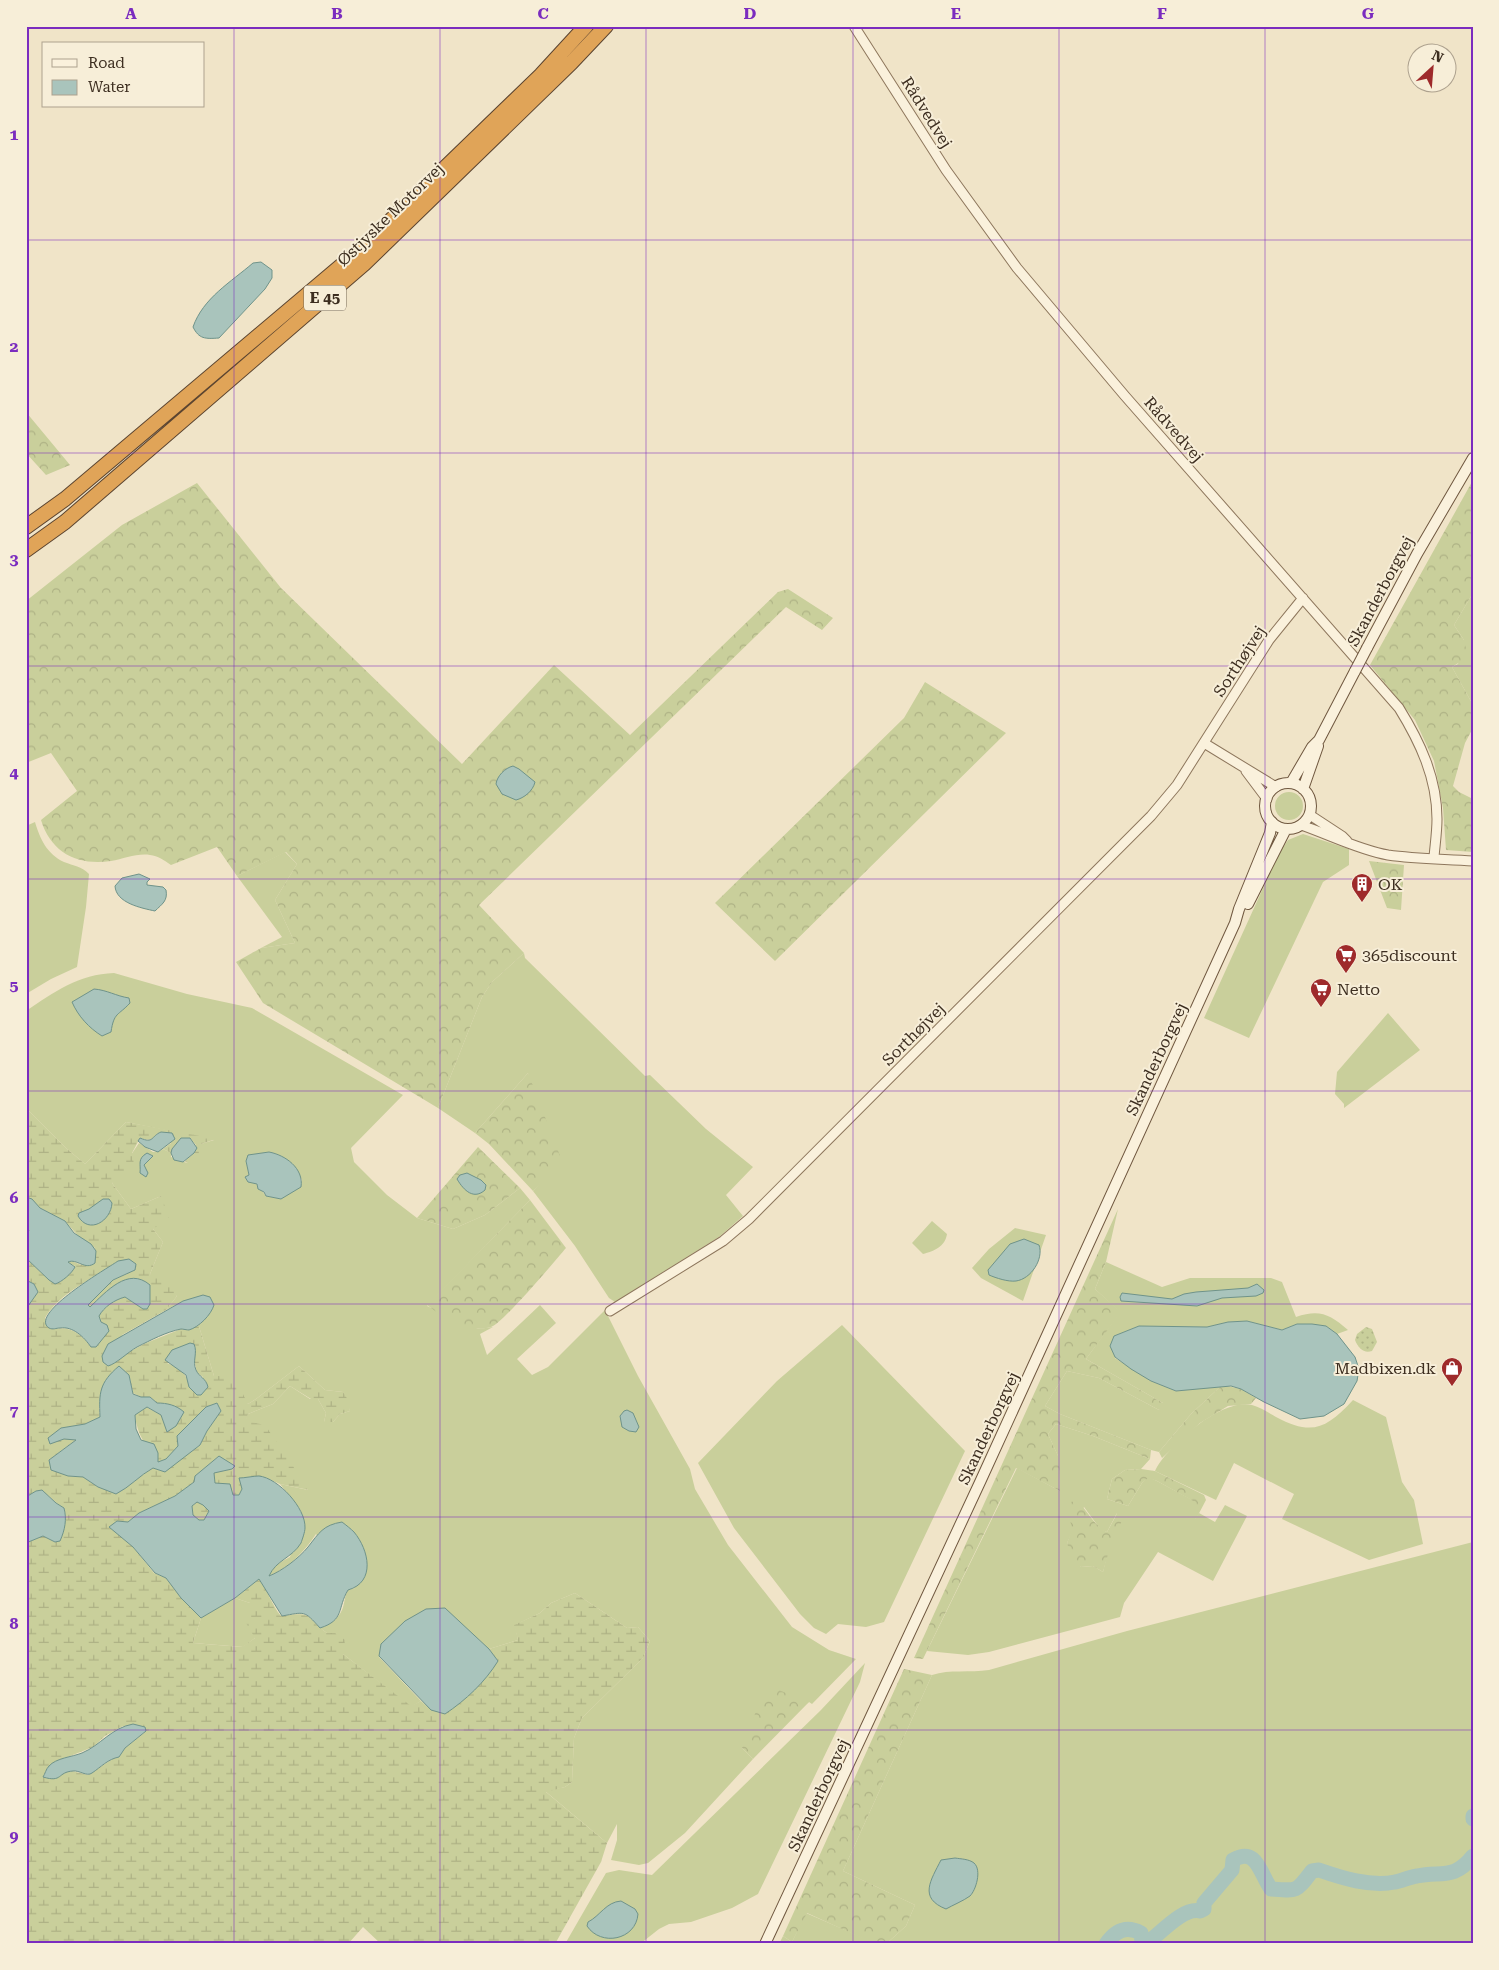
<svg xmlns="http://www.w3.org/2000/svg" width="1499" height="1970" viewBox="0 0 1499 1970" font-family="'Roboto Serif',serif">
<defs>
<pattern id="forest-crowns" width="20" height="18" patternUnits="userSpaceOnUse" patternTransform="scale(1.25)"><rect width="20" height="18" fill="#c9cf9b"/><path d="M2 6a3 3 0 1 1 6 0M12 15a3 3 0 1 1 6 0" fill="none" stroke="#aeb285"/></pattern>
<pattern id="wetland-marsh" width="20" height="14" patternUnits="userSpaceOnUse" patternTransform="scale(1.25)"><rect width="20" height="14" fill="#c9cf9b"/><path d="M1 5h8M5 5V1M11 12h8M15 12V8" fill="none" stroke="#aeb285"/></pattern>
<pattern id="park-dots" width="8" height="8" patternUnits="userSpaceOnUse" patternTransform="scale(1.25)"><rect width="8" height="8" fill="#c9cf9b"/><path d="M2 2h.1M6 6h.1" fill="none" stroke="#aeb285" stroke-width="1.8" stroke-linecap="round"/></pattern>
</defs>
<rect width="100%" height="100%" fill="#f0e4c8"/>
<!-- grass -->
<path fill="#c9cf9b" fill-rule="evenodd" d="M1473 593V705L1452 667 1458 664 1464 640 1454 625Z
M1275 806a14 14 0 1 1 28 0a14 14 0 1 1-28 0Z
M35 822C40 839 47 854 64 862 74 866 81 866 89 874L86 907 77 967 51 979 26 994V826Z
M1303 834 1349 849V865L1323 882 1249 1038 1204 1018 1279 853 1288 840Z
M285 852 297 864 275 900 295 943 261 948 282 937 237 876Z
M524 953 525 958 645 1076 650 1075 706 1129 753 1167 726 1195 743 1216 719 1237 615 1302 609 1298 575 1246 533 1191 540 1183 528 1073 475 1133 438 1108 482 997 492 982Z
M114 973 187 994 252 1008 403 1095 351 1148 354 1162 387 1195 417 1218 453 1229 485 1215 520 1188 530 1200 427 1306 478 1329 493 1327 480 1334 487 1355 540 1305 556 1323 517 1359 532 1375 548 1367 605 1310 638 1376 690 1469 695 1489 728 1545 792 1627 829 1650 856 1659 812 1704 809 1702 742 1748 753 1759 685 1833 648 1863 639 1865 611 1860 617 1840V1824L607 1843 545 1791 565 1787 572 1782 574 1738 582 1718 643 1658 650 1641 638 1627 627 1628 575 1593 551 1603 540 1613 515 1625 518 1640 489 1649 445 1609 381 1644 379 1657 421 1701 411 1707 343 1654 327 1633 320 1628C329 1625 338 1619 342 1610 345 1603 344 1597 348 1590L355 1588 316 1534C304 1552 288 1569 268 1576L275 1565 290 1557 301 1511 280 1484 308 1490 245 1421 248 1414 273 1404 290 1386 310 1399H318L326 1413 324 1422H333L340 1414 350 1411 343 1392 325 1390 299 1366 256 1399 248 1404 214 1376 198 1323 202 1321 183 1301 166 1310 177 1296 150 1274 163 1242 153 1229 161 1196 131 1209 112 1183 139 1143 153 1152 160 1151 163 1149 171 1153V1157L187 1163 201 1144 214 1140 126 1122 85 1164 66 1148 26 1108V1011C54 992 79 974 114 973ZM269 1152C286 1156 293 1164 302 1180L298 1188 281 1199 266 1196 249 1175 246 1161Z
M1388 1013 1420 1050 1344 1108V1104L1335 1094 1337 1072Z
M932 1221 947 1234C945 1247 934 1251 923 1254L912 1243Z
M1015 1228 1046 1235 1023 1301 981 1278 972 1268 989 1249Z
M1106 1262 1162 1287 1190 1278H1271L1282 1282 1296 1317C1319 1309 1330 1314 1348 1330L1337 1334 1326 1326 1297 1324 1282 1330 1247 1321 1228 1322 1207 1327 1139 1326 1114 1336 1115 1358 1151 1381 1176 1391 1222 1385 1191 1414 1159 1452 1151 1450 1060 1414 1045 1406 1067 1371 1099 1378 1159 1410 1163 1403 1086 1359 1120 1312 1095 1289Z
M842 1325 965 1451 884 1622 866 1627 838 1624 826 1634 814 1628 800 1614 734 1528 698 1463 777 1381Z
M1353 1400 1386 1417 1402 1482 1414 1500 1423 1544 1369 1560 1282 1519 1294 1494 1234 1463 1216 1500 1155 1471C1167 1446 1222 1397 1252 1405 1260 1407 1269 1413 1276 1417 1312 1436 1326 1429 1353 1400Z
M1056 1424 1093 1436 1150 1459 1141 1469 1125 1470 1112 1479 1107 1499 1128 1506 1142 1483 1148 1477 1157 1481 1196 1502 1195 1519 1199 1513 1215 1522 1225 1505 1247 1516 1213 1581 1158 1552 1124 1603 1120 1617 989 1652 968 1655 927 1651 1017 1468 1060 1491 1058 1456 1048 1434ZM1084 1507 1101 1530 1107 1532 1117 1513 1103 1572 1093 1566 1081 1567 1067 1543Z
M1473 1542V1944H886L906 1926 915 1905 843 1871 932 1675C950 1669 970 1673 989 1670L1127 1631Z
M235 1598 250 1603 255 1638 243 1647 193 1643 201 1618Z
M865 1663 860 1682 758 1894 732 1908 691 1922 669 1924 659 1929 640 1944H565L606 1873 619 1870 652 1875 821 1710Z
M806 1913 875 1943 886 1944H779L783 1936 792 1942Z"/>
<!-- forest -->
<path fill="url(#forest-crowns)" d="M26 412 70 465 46 475 26 453Z
M1473 480V593L1454 625 1464 640 1467 653 1463 660 1452 667 1473 705V728L1465 743 1453 786 1459 792 1473 799V852L1446 850 1443 808 1434 761 1415 720 1370 665Z
M197 483 281 588 462 764 554 665 630 735 778 592 788 589 833 618 822 630 786 607 479 905 524 953 492 982 482 997 438 1108 263 1003 236 962 261 948 295 943 275 900 297 864 286 852 237 876 217 847 171 865C164 860 158 856 150 855 137 853 124 859 111 861 78 866 51 853 41 820L77 791 51 753 26 763V601L122 525Z
M925 682 1006 733 775 961 715 903 904 718Z
M1369 861 1404 865 1401 910 1387 908Z
M528 1073 562 1161 533 1191 489 1144 475 1133Z
M478 1147 520 1188 485 1215 453 1229 417 1218Z
M530 1200 566 1248C554 1262 503 1323 491 1327 466 1334 446 1319 427 1305Z
M1118 1209 1106 1262 1095 1289 1121 1312 1086 1359 1163 1403 1164 1408 1159 1410 1099 1378 1067 1371 1045 1406 1060 1414 1151 1450 1150 1459 1093 1436 1056 1424 1048 1434 1059 1458 1060 1491 1016 1468 923 1659 914 1658Z
M1222 1385 1241 1389 1256 1398 1251 1404 1228 1406 1200 1423 1162 1458 1159 1452 1191 1414Z
M1141 1469 1155 1471 1204 1495 1206 1500 1196 1519 1190 1516 1195 1502 1157 1481 1148 1478 1142 1483 1128 1506 1107 1499 1112 1479 1125 1470Z
M1077 1500C1085 1508 1097 1529 1107 1532L1118 1512 1125 1514 1110 1547 1103 1572 1093 1566 1081 1567 1072 1558 1067 1543 1072 1530 1068 1508 1071 1502Z
M904 1669 932 1675 843 1871 915 1905 906 1926 886 1944H875L807 1913 792 1942 783 1936Z
M766 1685 809 1702 753 1759 742 1748Z"/>
<!-- wetland -->
<path fill="url(#wetland-marsh)" fill-rule="evenodd" d="M26 1108 66 1148 85 1164 126 1122 216 1139 201 1144 202 1152 187 1163 185 1161 194 1153 196 1145 190 1138 181 1139 172 1149 171 1153 163 1149 171 1143 158 1133C153 1140 149 1141 140 1138L132 1153 135 1170 112 1183 131 1209 161 1196 169 1217 153 1229 163 1242 150 1274 164 1277 177 1296 166 1310 122 1335 118 1361 123 1355 146 1343 181 1329 189 1330 198 1323 214 1376C236 1376 239 1386 248 1404L256 1399 299 1366 325 1390 343 1392 348 1400 350 1411 340 1414 333 1422H324L326 1413 318 1399H311L290 1386 273 1404 248 1414 246 1421 265 1425 309 1490 280 1484 266 1478 242 1489 239 1495H233L215 1483 213 1473 232 1469 219 1456 196 1476 194 1482 175 1496 139 1513 128 1522 117 1521 110 1527 133 1547 154 1573 166 1578 181 1598 201 1618 193 1643 242 1647 255 1638 246 1623 250 1603 235 1598 259 1579C268 1590 272 1606 281 1616 315 1611 304 1616 327 1633H335L345 1640 343 1654 411 1706 421 1701 431 1710 498 1661 489 1649 518 1640 514 1625 540 1613 551 1603 575 1593 627 1628 638 1627 650 1641 643 1658 582 1718 574 1738 572 1782 565 1787 546 1792 607 1843 601 1862 555 1944H381L363 1927 348 1944H26V1543L43 1536 55 1542C63 1531 68 1522 64 1508 50 1500 52 1494 36 1491L26 1497V1309L38 1292 34 1284 26 1280V1258L49 1280 60 1282 72 1271 75 1266 67 1262 72 1261 81 1265 95 1248 81 1239 65 1221 40 1208 26 1197ZM118 1261 127 1274 113 1280 88 1305 90 1308 108 1292 150 1304 143 1309 125 1297C114 1300 105 1307 98 1316L101 1322 91 1347C81 1333 70 1326 53 1329L45 1318C59 1293 96 1277 118 1261ZM167 1363H195L197 1373 203 1377 189 1387C187 1373 180 1368 167 1363ZM129 1375 133 1393 141 1397H150L157 1403H165L167 1432 161 1415 146 1407 135 1415C137 1435 146 1446 158 1462L166 1459 179 1446 177 1436 206 1407 217 1403 221 1411 207 1431 200 1445 165 1471 153 1468C140 1475 130 1487 116 1493L98 1487 83 1477 68 1476 49 1460 77 1439H64L62 1428 85 1424 100 1417 99 1406ZM123 1726 144 1733 125 1748 119 1757 114 1758 88 1775 72 1771 43 1777 49 1766 55 1762 93 1747 105 1736Z
M197 1502 203 1504 209 1511 204 1520H199L193 1515 192 1506Z"/>
<!-- park -->
<path fill="url(#park-dots)" d="M1366 1327 1372 1329 1377 1342 1372 1351C1364 1354 1358 1348 1355 1340L1357 1334Z"/>
<!-- water -->
<path fill="#a9c4bc" stroke="#6f938a" fill-rule="evenodd" d="M261 262 272 270V278L265 289 219 338C205 339 199 339 193 327 203 298 231 282 253 263Z
M513 766 519 769 535 782C533 791 524 798 516 800L502 794 496 784C497 776 505 768 513 766Z
M139 874 150 879 147 882V885L163 887 166 890C168 901 162 904 155 911 141 908 116 903 115 886L122 878Z
M94 989C107 990 116 996 129 998L130 1003C118 1016 114 1012 111 1032L102 1036C89 1028 78 1016 72 1002Z
M161 1132 172 1133 175 1139 158 1152 145 1147 138 1141 140 1138C154 1144 151 1136 161 1132Z
M181 1138H190L197 1148 194 1153 183 1162 174 1160 171 1153 172 1149Z
M269 1152C285 1155 304 1168 301 1187L281 1199 266 1196 264 1192 258 1189 257 1184 248 1182 245 1177 249 1175 246 1161 248 1155Z
M147 1153 153 1156 144 1165 148 1173 146 1177 140 1173C141 1164 137 1159 147 1153Z
M467 1173 481 1180 486 1185 485 1190C474 1200 464 1191 457 1179L460 1175Z
M26 1197 32 1199 40 1208 65 1221 74 1233 91 1244 96 1251 95 1263C85 1271 77 1258 68 1262L75 1267C72 1273 62 1282 55 1284L49 1280 26 1258V1234L29 1231 26 1225Z
M103 1199H109L112 1203C111 1221 89 1235 78 1216L79 1213 89 1209Z
M1024 1239 1039 1245C1044 1259 1031 1279 1016 1281 1008 1282 996 1278 989 1275L988 1270 1010 1244Z
M129 1259 136 1264 135 1270 113 1280 88 1305 90 1307C106 1292 128 1266 150 1285V1304L147 1309H143L125 1297C114 1300 104 1307 99 1316L101 1322 107 1325 109 1331 96 1347H91C84 1337 73 1326 60 1328 56 1328 53 1330 49 1328 28 1314 108 1268 118 1261Z
M26 1280 34 1284 38 1292 26 1309Z
M1257 1284 1264 1290 1263 1293 1256 1296 1222 1298 1197 1306 1121 1301 1120 1297 1122 1293 1172 1299 1184 1294 1196 1292 1248 1288Z
M203 1295 210 1297 214 1305C211 1315 199 1327 189 1330 187 1330 183 1329 181 1329 166 1332 151 1340 137 1347 128 1352 116 1364 108 1366L103 1362 102 1356 108 1344 183 1301Z
M1247 1321 1282 1330 1297 1324H1312L1326 1326 1337 1334 1355 1357 1359 1369 1357 1381 1344 1404 1324 1416 1300 1419 1264 1402 1241 1389 1231 1386 1176 1391 1151 1381 1131 1369 1115 1357 1110 1346 1114 1336 1139 1326 1207 1327 1228 1322Z
M190 1343 194 1344C198 1353 192 1361 196 1370 199 1377 206 1378 208 1387L201 1395H197L189 1387 186 1375 165 1360 172 1350Z
M119 1366 129 1375 133 1394 141 1397H150L157 1403C167 1403 176 1405 184 1412L176 1426 167 1432 161 1415 147 1407 135 1415 136 1429 141 1440 154 1444 158 1453V1462L166 1459 178 1446 177 1436 206 1407 217 1403 221 1411 207 1431 200 1445 165 1472 153 1468C140 1475 130 1487 116 1494L98 1487 83 1477 68 1476 51 1470 49 1460 76 1440 64 1439 50 1444 48 1438 61 1428 85 1424 100 1417C99 1393 99 1383 119 1366Z
M627 1410 633 1413 639 1427 636 1432 629 1431 622 1427 620 1416 624 1411Z
M219 1456 235 1466 232 1469 214 1473 215 1483 230 1484 233 1495H239L242 1489 239 1478C245 1478 253 1476 259 1476 278 1478 306 1508 305 1528 305 1532 302 1540 301 1543 292 1558 276 1560 269 1576 282 1571 299 1558 308 1547 319 1533 323 1525 342 1522 346 1525 351 1529 354 1532 369 1550 376 1582 348 1590 337 1608 345 1620 320 1628 304 1610 305 1612 282 1616L259 1579 235 1598 201 1618 181 1598 166 1578 155 1573 133 1547 109 1527 117 1521 128 1522 139 1513 175 1496 194 1482 195 1476ZM197 1502 203 1505 209 1511 204 1520H199L193 1515 192 1506Z
M42 1490 56 1503 64 1508C67 1519 65 1530 60 1541L55 1542 43 1536 26 1543V1497L36 1491Z
M445 1608 489 1649 498 1661C485 1682 466 1700 445 1714L431 1710 379 1656 381 1644 405 1621 426 1609Z
M133 1724 145 1727 146 1731 125 1748 119 1757C108 1759 101 1767 92 1773 87 1777 79 1770 73 1771 57 1772 63 1783 43 1777 45 1774 46 1769 49 1766 56 1758 72 1757 82 1753 101 1745 111 1728 133 1724Z
M955 1858C961 1859 969 1859 974 1863 982 1870 976 1890 970 1896 963 1901 953 1905 946 1909 918 1898 931 1880 941 1860Z
M621 1901 635 1909 638 1914C636 1940 601 1947 587 1926L588 1922C600 1916 606 1902 621 1901Z"/>
<g fill="none" stroke-linecap="round" stroke-linejoin="round">
<!-- river -->
<path stroke="#a9c4bc" stroke-width="15" d="M1473 1816V1819
M1106 1944C1115 1931 1126 1925 1141 1933L1142 1942 1147 1943C1161 1933 1183 1907 1200 1911L1204 1909V1903L1232 1870 1233 1860C1257 1846 1260 1874 1271 1889 1298 1891 1296 1892 1312 1871L1319 1870C1342 1878 1370 1887 1395 1882 1402 1881 1409 1877 1417 1876 1442 1871 1454 1880 1473 1856"/>
<!-- tertiary casing -->
<g stroke="#8d765c" stroke-width="11">
<path id="tertiary" d="M854 26 946 170 1017 268 1125 396 1399 708C1420 742 1437 778 1437 819 1437 832 1435 845 1434 857
M1204 743 1276 787
M1246 771 1267 799
M1310 815 1342 836 1347 841
M1301 825C1328 834 1359 850 1388 855 1416 859 1445 859 1473 861
M610 1311 723 1241 749 1219 1151 816 1177 785 1269 640 1303 598"/>
</g>
<!-- secondary casing -->
<g stroke="#6f573f" stroke-width="12">
<path id="secondary" d="M1367 648 1417 554 1473 458
M1291 783 1312 747 1319 740 1355 671
M1265 806a23 23 0 1 1 46 0a23 23 0 1 1-46 0Z
M1303 789 1318 746
M1248 904 1286 829
M765 1944 981 1480 1235 923 1239 909 1270 833 1272 822"/>
</g>
<!-- motorway casing -->
<g stroke="#5b4430" stroke-width="16">
<path id="motorway" d="M26 527 65 499 361 249 541 75 586 26
M26 550 65 522 364 264 571 63 606 26"/>
</g>
<!-- tertiary -->
<use href="#tertiary" stroke="#faf1dc" stroke-width="9"/>
<!-- secondary -->
<use href="#secondary" stroke="#faf1dc" stroke-width="10"/>
<!-- motorway -->
<use href="#motorway" stroke="#e0a458" stroke-width="14"/>
<!-- secondary-bridge casing -->
<g stroke="#6f573f" stroke-width="12" stroke-linecap="butt">
<path id="secondary-bridge" d="M1355 671 1367 648"/>
</g>
<!-- secondary-bridge -->
<use href="#secondary-bridge" stroke="#faf1dc" stroke-width="10"/>
</g>
<!-- grid -->
<path fill="none" stroke="#7b2cbf" stroke-width="1" stroke-opacity="0.55" d="M234 26V1944M440 26V1944M646 26V1944M853 26V1944M1059 26V1944M1265 26V1944M26 240H1473M26 453H1473M26 666H1473M26 879H1473M26 1091H1473M26 1304H1473M26 1517H1473M26 1730H1473"/>
<!-- icons -->
<defs>
<g id="building-pin" transform="scale(1.125)"><path d="M0 17L-7.5 6A9.5 9.5 0 1 1 7.5 6Z" fill="#9e2a2b" stroke="#f7eed8"/><path d="M-4-6H4V6H1V3H-1V6H-4ZM-2.5-4.3h1.7v1.8h-1.7ZM.8-4.3h1.7v1.8H.8ZM-2.5-1h1.7V.8h-1.7ZM.8-1h1.7V.8H.8Z" fill="#fff"/></g>
<g id="supermarket-pin" transform="scale(1.125)"><path d="M0 17L-7.5 6A9.5 9.5 0 1 1 7.5 6Z" fill="#9e2a2b" stroke="#f7eed8"/><path d="M-6-5.5h2.5l.6 2H6L4.5 2H-2.5L-4.4-4H-6ZM-1.5 3.2a1.3 1.3 0 1 0 .1 0ZM3 3.2a1.3 1.3 0 1 0 .1 0Z" fill="#fff"/></g>
<g id="shop-pin" transform="scale(1.125)"><path d="M0 17L-7.5 6A9.5 9.5 0 1 1 7.5 6Z" fill="#9e2a2b" stroke="#f7eed8"/><path d="M-5-2.5h2.3a2.7 3.5 0 0 1 5.4 0H5L5.5 6h-11ZM-1.5-2.5h3a1.5 2.3 0 0 0-3 0Z" fill="#fff"/></g>
</defs>
<g fill-rule="evenodd">
<use href="#building-pin" x="1362" y="884"/>
<use href="#supermarket-pin" x="1346" y="955"/>
<use href="#supermarket-pin" x="1321" y="989"/>
<use href="#shop-pin" x="1452" y="1368"/>
</g>
<g text-anchor="middle" stroke-width="4" stroke-linejoin="round" paint-order="stroke">
<!-- shield labels -->
<rect fill="#f7eed8" stroke="#756857" stroke-width="1" x="304" y="285.5" width="42" height="25" rx="4"/>
<g font-size="15" font-weight="bold" fill="#3d2e20">
<text x="325" y="303">E 45</text>
</g>
<!-- street labels -->
<g font-size="16" fill="#3d2e20" stroke="#f7eed8">
<text transform="translate(927 112) rotate(58)" y="6">Rådvedvej</text>
<text transform="translate(390 214) rotate(-44)" y="6">Østjyske Motorvej</text>
<text transform="translate(1174 429) rotate(49)" y="6">Rådvedvej</text>
<text transform="translate(1380 591) rotate(-62)" y="6">Skanderborgvej</text>
<text transform="translate(1239 661) rotate(-57)" y="6">Sorthøjvej</text>
<text transform="translate(913 1034) rotate(-45)" y="6">Sorthøjvej</text>
<text transform="translate(1156 1059) rotate(-65)" y="6">Skanderborgvej</text>
<text transform="translate(988 1428) rotate(-65)" y="6">Skanderborgvej</text>
<text transform="translate(818 1795) rotate(-65)" y="6">Skanderborgvej</text>
</g>
<!-- poi labels -->
<g font-size="16" fill="#3d2e20" stroke="#f7eed8" text-anchor="start">
<text x="1378" y="890">OK</text>
<text x="1362" y="961">365discount</text>
<text x="1337" y="995">Netto</text>
<text x="1436" y="1374" text-anchor="end">Madbixen.dk</text>
</g>
</g>
<!-- border -->
<rect width="1499" height="1970" fill="none" stroke="#f7eed8" stroke-width="55"/>
<!-- legend -->
<rect x="42" y="42" width="162" height="65" fill="#f7eed8" stroke="#ada18e"/>
<rect x="52" y="59" width="25" height="8" fill="#faf1dc" stroke="#ada18e"/>
<text x="88" y="68" font-size="15" fill="#3d2e20">Road</text>
<rect x="52" y="80" width="25" height="15" fill="#a9c4bc" stroke="#ada18e"/>
<text x="88" y="92" font-size="15" fill="#3d2e20">Water</text>
<!-- north arrow -->
<g transform="translate(1432 68) rotate(26)"><circle r="24" fill="#f7eed8" stroke="#ada18e"/>
<path d="M0-4L9 19L0 12L-9 19Z" fill="#9e2a2b"/>
<text y="-8" font-size="14" font-weight="bold" text-anchor="middle" fill="#3d2e20">N</text>
</g>
<rect x="28" y="28" width="1444" height="1914" fill="none" stroke="#7b2cbf" stroke-width="2"/>
<g font-size="16" text-anchor="middle" font-weight="bold" fill="#7b2cbf">
<text x="131" y="19">A</text>
<text x="337" y="19">B</text>
<text x="543" y="19">C</text>
<text x="750" y="19">D</text>
<text x="956" y="19">E</text>
<text x="1162" y="19">F</text>
<text x="1368" y="19">G</text>
<text x="14" y="140">1</text>
<text x="14" y="352">2</text>
<text x="14" y="565">3</text>
<text x="14" y="778">4</text>
<text x="14" y="991">5</text>
<text x="14" y="1203">6</text>
<text x="14" y="1416">7</text>
<text x="14" y="1629">8</text>
<text x="14" y="1842">9</text>
</g>
</svg>
